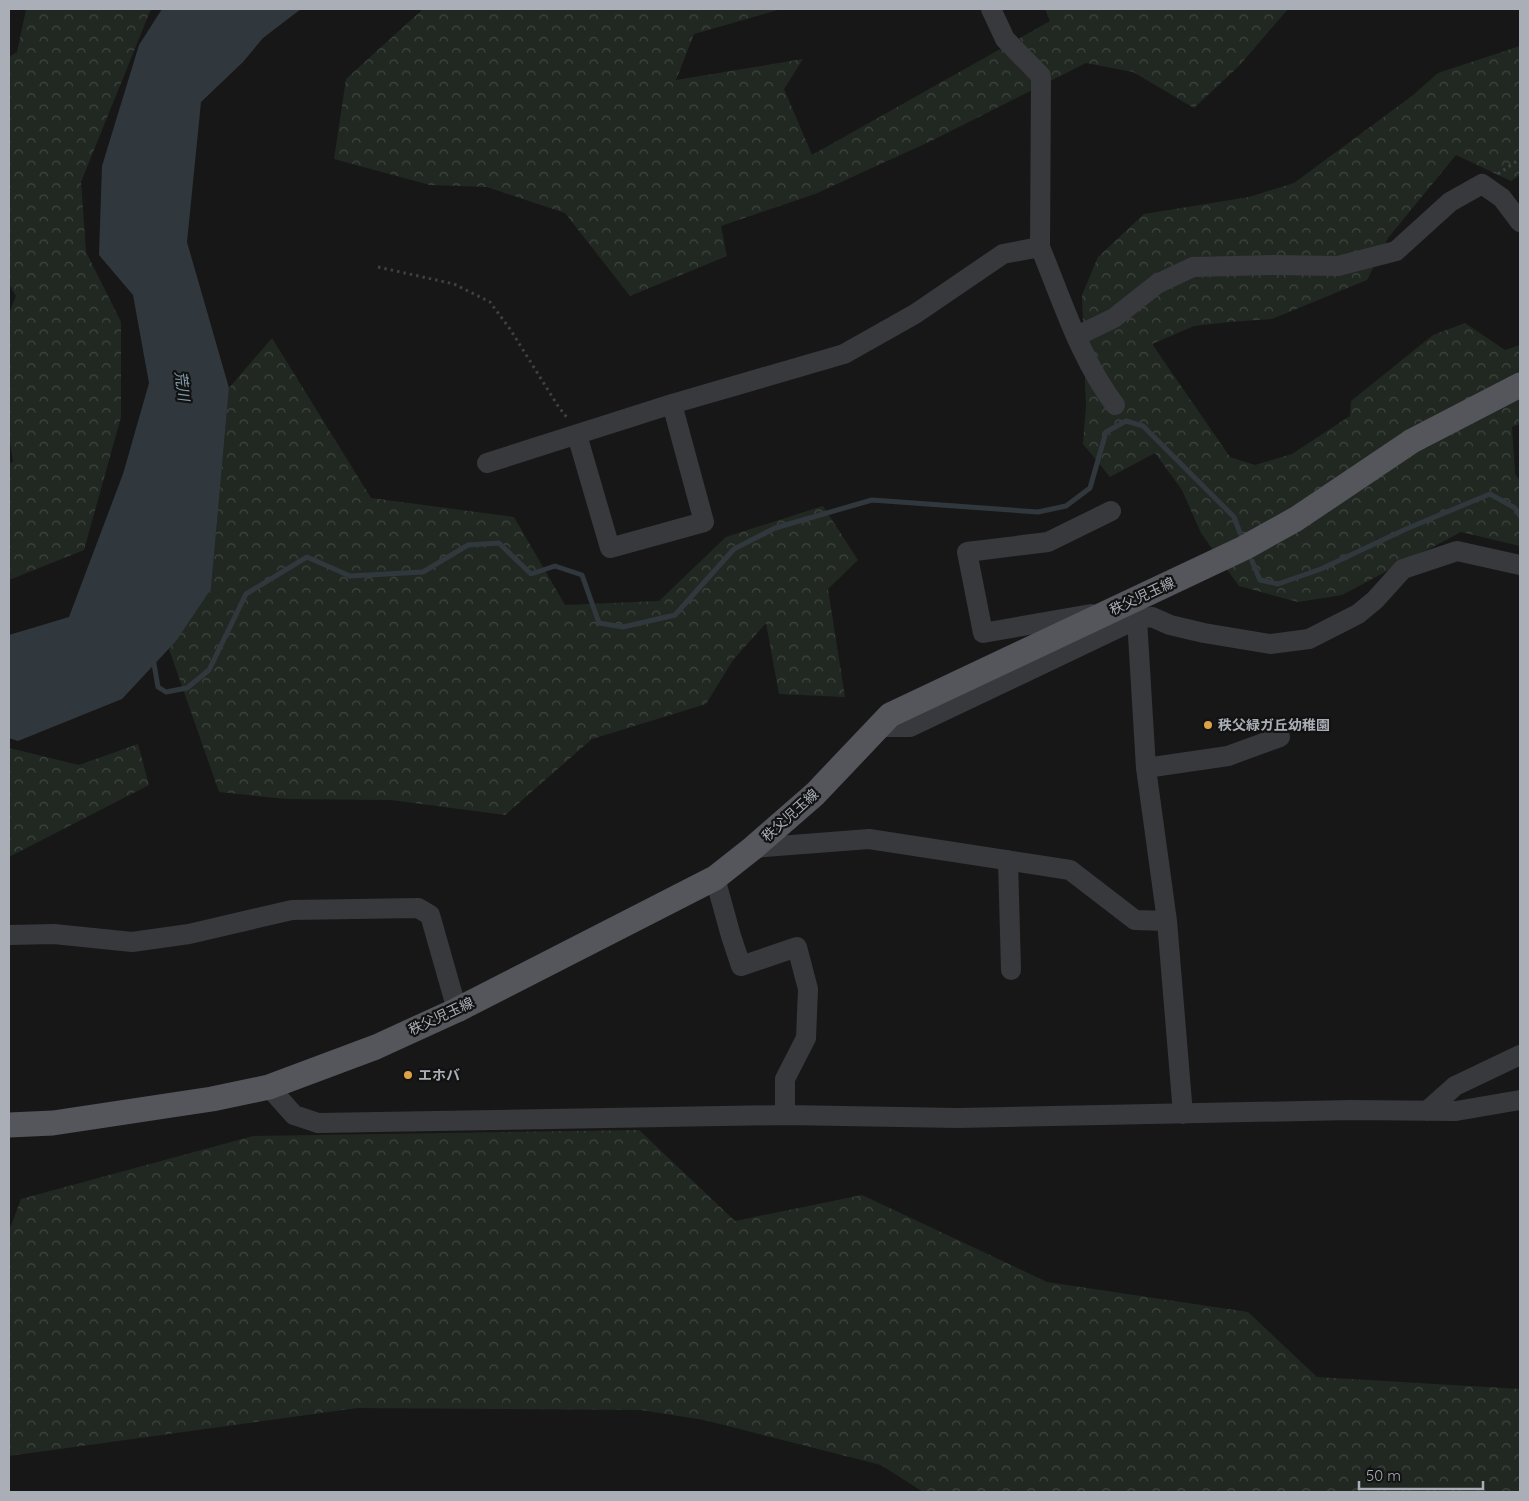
<svg xmlns="http://www.w3.org/2000/svg" width="1529" height="1501" viewBox="0 0 1529 1501" font-family="Quicksand,'Noto Sans JP',sans-serif">
<defs>
<pattern id="forest-crowns" width="20" height="18" patternUnits="userSpaceOnUse" patternTransform="scale(1.25)"><rect width="20" height="18" fill="#212821"/><path d="M2 6a3 3 0 1 1 6 0M12 15a3 3 0 1 1 6 0" fill="none" stroke="#3f453f"/></pattern>
</defs>
<rect width="100%" height="100%" fill="#171718"/>
<!-- forest -->
<path fill="url(#forest-crowns)" d="M33 9H151L81 182 86 252 121 322V417L84 550 9 580V463L13 462 9 434V314L16 296 9 284V57L17 52 26 10Z
M423 9H781L694 34 676 80 803 59 784 89 812 155 1050 21 1045 9H1288L1239 66 1194 108 1133 72 1086 63 931 141 815 194 721 226 727 256 630 296 565 213 487 187 430 185 334 159 346 79Z
M1520 46V175L1511 181 1456 155 1388 238 1367 280 1272 319 1229 322 1194 326 1152 344 1230 457 1255 465 1292 454 1350 416 1351 401 1433 335 1465 323 1505 350 1520 345V424L1512 427 1515 474 1520 481V546L1461 532 1342 595 1298 602 1239 586 1201 533 1182 490 1155 453 1110 477 1083 444 1086 407 1082 295 1098 257 1144 214 1249 197 1294 183 1412 96 1438 73Z
M272 338 371 498 514 517 565 605 659 601 726 537 823 506 858 560 828 589 845 697 779 694 766 623 733 660 706 704 592 739 505 815 391 800 286 799 219 792 169 649 211 589 229 388Z
M138 744 149 785 9 857V748L79 765Z
M639 1130 735 1221 862 1195 1047 1282 1248 1312 1317 1377 1520 1389V1492H923L881 1465 704 1420 641 1410 357 1408 9 1456V1231L21 1199 253 1136Z"/>
<!-- water -->
<path fill="#30383d" d="M162 9H301L263 38 243 62 201 102 187 242 229 388 211 589 176 641 122 699 18 741 9 738V635L69 617 123 474 149 383 133 295 99 255 102 166 139 45Z"/>
<g fill="none" stroke-linecap="round" stroke-linejoin="round">
<!-- stream -->
<path stroke="#30383d" stroke-width="5" d="M1252 561 1260 580 1278 584 1321 569 1406 529 1490 494 1515 508 1520 516
M153 658 158 687 166 692 187 688 209 670 246 594 307 557 350 576 423 572 468 545 499 543 531 574 555 566 582 575 599 623 623 627 675 615 734 549 775 528 872 500 1038 512 1066 506 1090 488 1106 432 1126 421 1143 426 1234 517 1240 533"/>
<!-- path -->
<path stroke="#3e4044" stroke-width="3" stroke-dasharray="2.5 4" stroke-linecap="butt" d="M1498 174 1520 159
M378 267 454 284 490 302 510 329 558 406 568 419"/>
<!-- minor -->
<path stroke="#38393d" stroke-width="20" d="M991 9 1005 39 1041 76 1040 247
M1077 336 1114 318 1157 284 1193 267 1275 265 1338 266 1396 251 1450 202 1482 184 1502 198 1520 222
M577 435 610 548 704 522 672 404
M487 463 672 404 844 354 915 314 1003 254 1040 247C1062 300 1080 359 1115 405
M1091 614 983 633 967 552 1048 542 1111 511
M1137 619 1146 768 1167 921 1183 1114
M878 727H910L1137 619 1152 617 1170 625 1204 633 1270 644 1309 639 1358 614 1375 600 1403 569 1457 551 1520 565
M1146 768 1228 756 1280 737
M753 848 869 839 1070 870 1135 920 1167 921
M1008 860 1011 970
M715 878 731 936 741 966 797 947 808 989 806 1038 785 1079V1115
M9 935 54 934 132 942 189 934 292 910 418 908 430 915 457 1010
M269 1087 294 1115 318 1123 785 1115 958 1118 1351 1110 1456 1111 1520 1100
M1427 1111 1455 1086 1520 1055"/>
<!-- major -->
<path stroke="#54565b" stroke-width="25" d="M9 1125 53 1123 212 1099 269 1087 376 1047 457 1010 715 878 753 848 815 794 890 715 1244 548 1296 519 1412 441 1520 385"/>
</g>
<!-- markers -->
<g fill="#dfa148" stroke="#121213" stroke-width="2">
<circle cx="1208" cy="725" r="5"/>
<circle cx="408" cy="1075" r="5"/>
</g>
<g text-anchor="middle" stroke-width="4.5" stroke-linejoin="round" paint-order="stroke">
<!-- street labels -->
<g font-size="14" fill="#aaafb7" stroke="#121213">
<text transform="translate(1142 596) rotate(-25)" y="5">秩父児玉線</text>
<text transform="translate(790 815) rotate(-42)" y="5">秩父児玉線</text>
<text transform="translate(441 1016) rotate(-25)" y="5">秩父児玉線</text>
</g>
<!-- poi labels -->
<g font-size="14" font-weight="bold" fill="#aaafb7" stroke="#121213" text-anchor="start">
<text x="1218" y="730">秩父緑ガ丘幼稚園</text>
<text x="418" y="1080">エホバ</text>
</g>
<!-- water labels -->
<g font-size="15" font-style="italic" fill="#859eae" stroke="#121213">
<text transform="translate(182 386) rotate(83)" y="5">荒川</text>
</g>
</g>
<!-- border -->
<rect width="1529" height="1501" fill="none" stroke="#aaafb7" stroke-width="20"/>
<!-- scale -->
<path d="M1359 1481v8h124v-8" fill="none" stroke="#aaafb7" stroke-width="2.5"/>
<text x="1366" y="1481" font-size="15" fill="#aaafb7" stroke="#121213" stroke-width="4" paint-order="stroke">50 m</text>
</svg>
